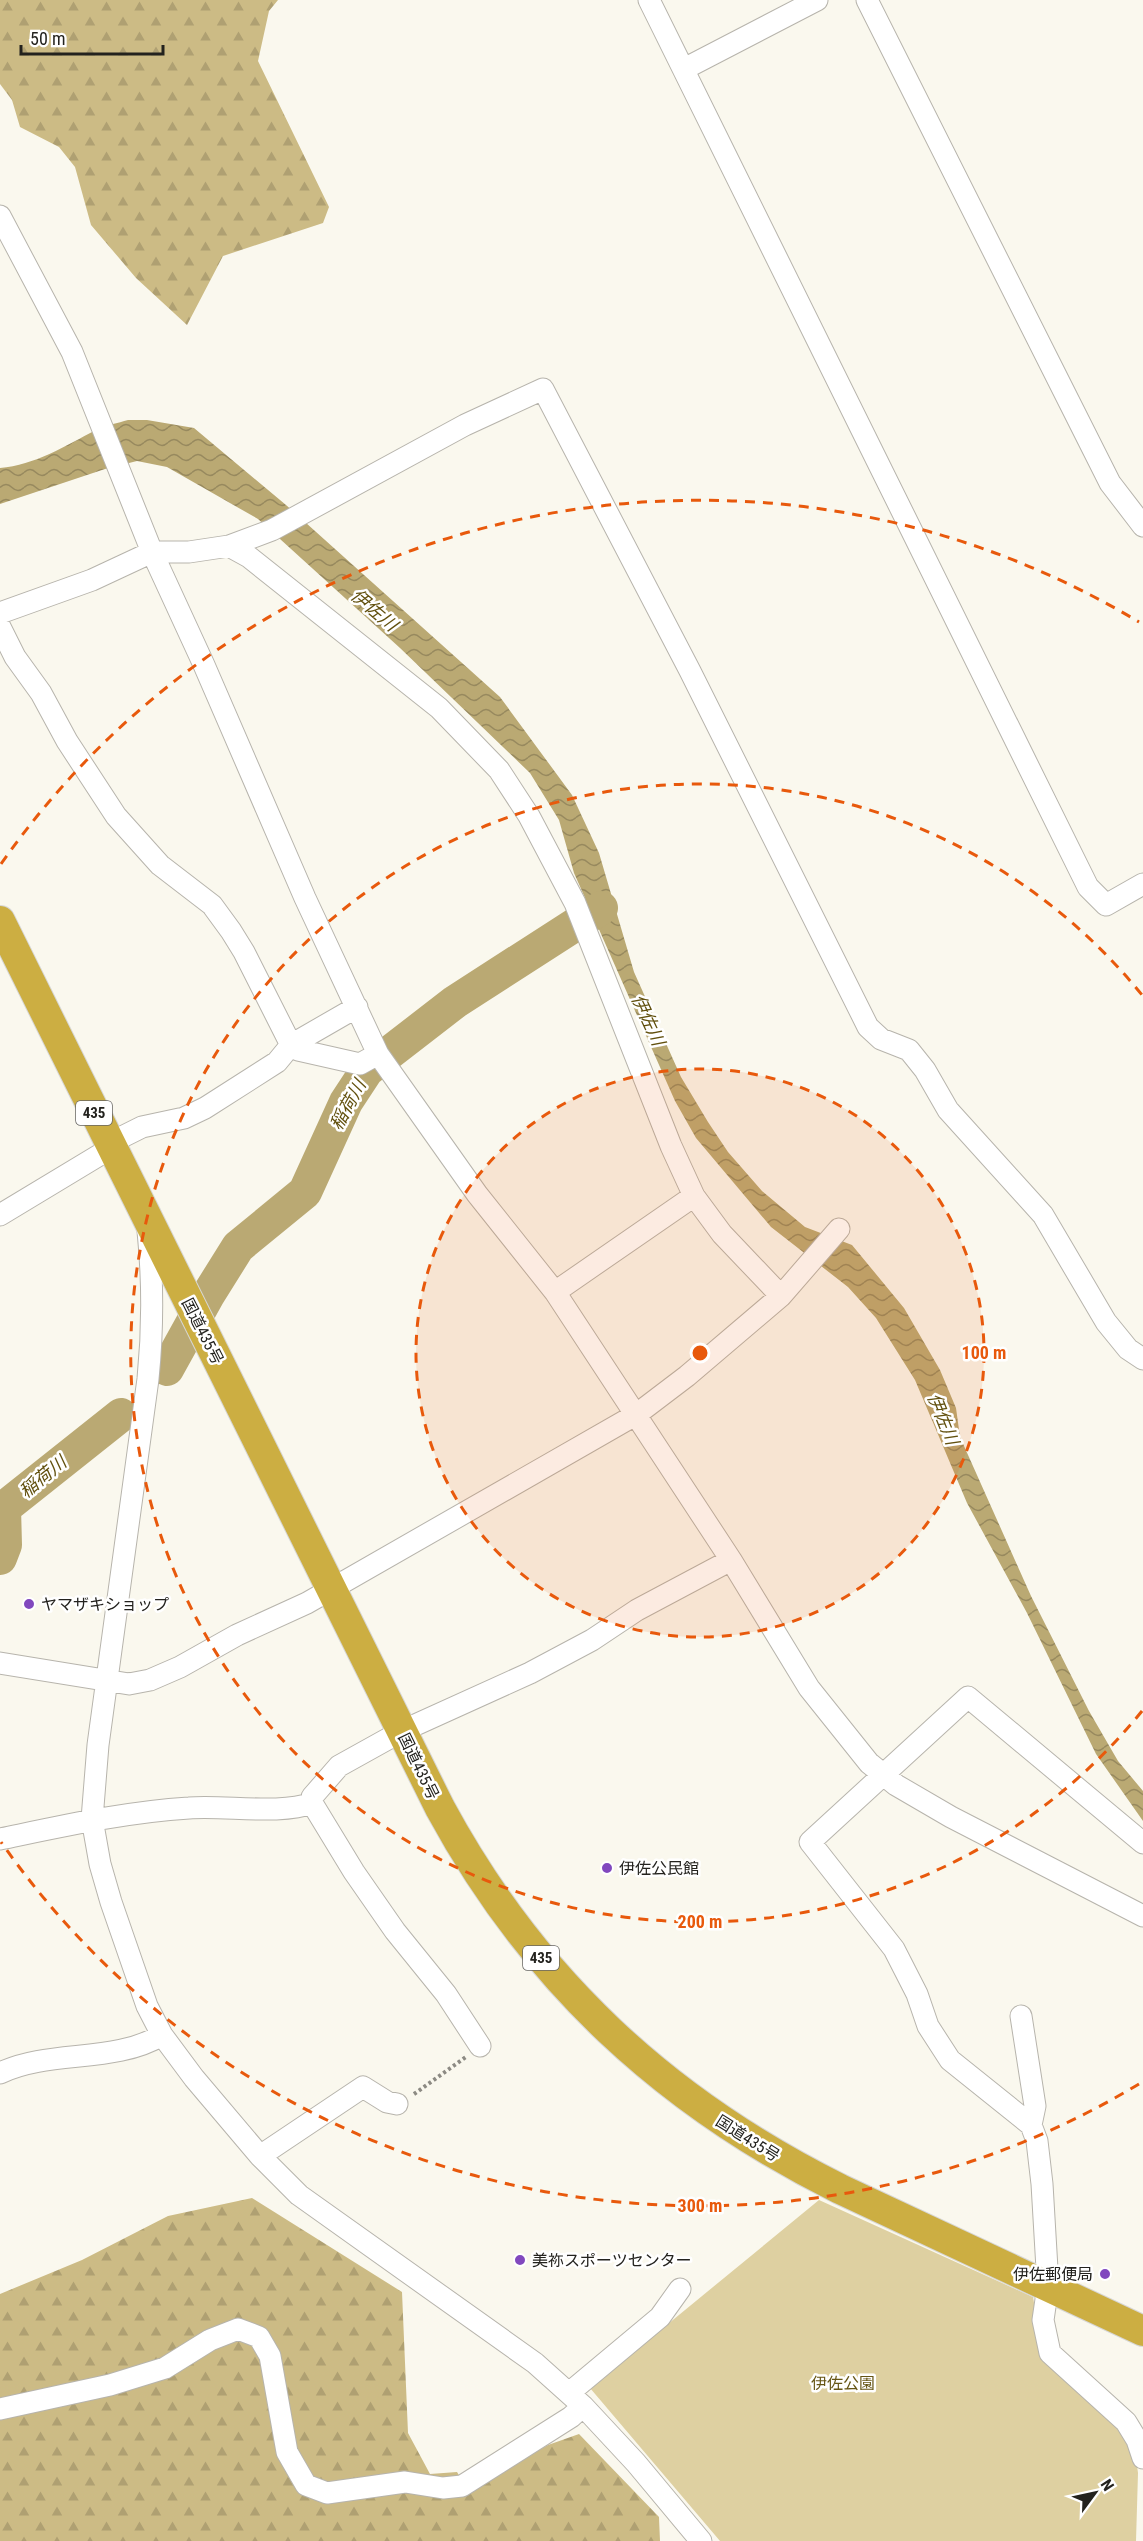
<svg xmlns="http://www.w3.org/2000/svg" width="1143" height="2541" viewBox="0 0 1143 2541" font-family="'Roboto Condensed','Noto Sans JP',sans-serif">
<defs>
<pattern id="forest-firs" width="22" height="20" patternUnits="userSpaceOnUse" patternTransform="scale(1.5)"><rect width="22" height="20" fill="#ccbb85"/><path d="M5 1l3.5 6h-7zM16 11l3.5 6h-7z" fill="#afa072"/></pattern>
<pattern id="water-waves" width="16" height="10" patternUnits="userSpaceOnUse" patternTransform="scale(1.5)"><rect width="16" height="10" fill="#baa973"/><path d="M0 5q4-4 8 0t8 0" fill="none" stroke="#97895e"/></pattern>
</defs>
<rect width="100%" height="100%" fill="#faf8ee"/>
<!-- forest -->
<path fill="url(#forest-firs)" d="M0 0H278L269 11 258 61 329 207 323 223 223 256 187 325 136 278 91 225 75 167 59 147 20 127 12 100 0 84Z
M252 2198 402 2292 408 2433 430 2474 457 2472 468 2490 548 2445 579 2434 659 2517 660 2541H0V2294L82 2260 168 2216Z"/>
<!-- green -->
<path fill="#ded0a1" d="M819 2200 1033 2297 1044 2360 1056 2368 1134 2444 1138 2473 1136 2541H720L590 2388Z"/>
<!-- water -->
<path fill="url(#water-waves)" d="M128 420H147L194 428 286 505 500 697 572 795 599 853 634 972 681 1077 708 1122 728 1152 762 1191 805 1227 852 1245 904 1308 940 1370 956 1408 960 1437 1031 1596 1089 1711 1118 1761 1143 1791V1821L1096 1754 1027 1613 967 1503 915 1380 876 1318 848 1287 771 1227 696 1138 675 1101 574 873 559 820 530 773 400 648 258 519 167 467 137 461 105 469 0 504V468C35 465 65 446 96 430 106 425 118 423 128 420Z"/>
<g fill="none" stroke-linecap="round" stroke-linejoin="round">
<!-- river -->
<path stroke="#baa973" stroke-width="34" d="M167 1369 208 1295 238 1247 305 1192 346 1102 367 1070 455 1002 601 908
M0 1558 5 1545 4 1508 121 1415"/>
<!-- minor casing -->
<g stroke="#b7b4ac" stroke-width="23">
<path id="minor" d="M649 0 1088 887 1106 905 1143 884
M867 0 1110 483 1143 526
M684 69 817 0
M0 216 72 352 152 552 204 665 305 898 378 1054 477 1194 555 1292 731 1560 809 1688 869 1763 896 1785 951 1817 1143 1916
M229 546 249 557 439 708 499 770 529 816 575 903 671 1146 694 1196 722 1234 781 1296
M0 613 92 580 152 552H189L229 546 272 530 465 425 543 389 690 671 868 1027 881 1039 909 1050 925 1070 948 1110 1043 1215 1106 1322 1128 1349 1143 1359
M0 627 15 657 41 693 67 741 116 816 160 865 212 905 231 931 244 952 291 1045 298 1050 360 1064 378 1054
M0 1215 111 1148 122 1137 142 1127 184 1118 205 1108 277 1062 291 1045 357 1007
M148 1231C153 1281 153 1329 148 1379L98 1745 92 1819 100 1864 111 1902 147 2006 162 2035 194 2078 260 2156 299 2195 535 2363 583 2406 636 2463 701 2541
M555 1292 694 1196
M0 1663 129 1684 150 1680 180 1667 237 1635 307 1603 637 1414 687 1376 781 1296 839 1229
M0 1839C63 1826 125 1812 189 1808 224 1805 281 1815 312 1803
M1143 1843 968 1697 810 1842 894 1949 917 1994 928 2026 950 2060 1031 2125 1037 2141 1042 2184 1048 2286 1043 2320 1050 2353 1126 2422 1137 2440 1143 2458
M1021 2016 1035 2106 1031 2125
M480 2046 446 1994 395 1931 354 1872 312 1803V1797L339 1766 402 1731 530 1673 592 1640 637 1610 731 1560
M0 2073C51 2049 113 2064 162 2035
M260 2156 363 2087 387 2102 397 2104
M569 2393 660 2317 680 2289
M0 2409 110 2385 165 2368 210 2340 238 2329 259 2337 270 2356 287 2452 306 2485 327 2493 405 2482 443 2488 462 2486 571 2417 583 2406"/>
</g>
<!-- highway casing -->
<g stroke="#d7d7d6" stroke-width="32">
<path id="highway" d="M0 921 440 1808C533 1980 665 2102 840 2189L1143 2331"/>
</g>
<!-- path -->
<path stroke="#8c8a83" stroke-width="4" stroke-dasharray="3 3" stroke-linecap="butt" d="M414 2094 466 2057"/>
<!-- minor -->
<use href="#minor" stroke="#fff" stroke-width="21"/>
<!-- highway -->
<use href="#highway" stroke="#ccae42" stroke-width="30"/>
</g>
<!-- distance rings -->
<circle cx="700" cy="1353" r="284" fill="#e8590c" fill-opacity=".12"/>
<g fill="none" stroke="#e8590c" stroke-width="3" stroke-dasharray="10 8">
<circle cx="700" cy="1353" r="284"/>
<path d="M1142 1711A569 569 0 1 1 1142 995"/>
<path d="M1139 2084A853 853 0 0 1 1 1842M1 864A853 853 0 0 1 1139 622"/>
</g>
<!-- markers -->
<g fill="#8148be" stroke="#fff" stroke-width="2">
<circle cx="29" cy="1604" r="6"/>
<circle cx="607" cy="1868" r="6"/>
<circle cx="520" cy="2260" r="6"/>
<circle cx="1105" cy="2274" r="6"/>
</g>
<g text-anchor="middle" stroke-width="5" stroke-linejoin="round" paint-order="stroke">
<!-- shield labels -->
<g fill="#fff" stroke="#656462" stroke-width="1.5">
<rect x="76" y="1101" width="36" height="24" rx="4.5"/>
<rect x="523" y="1946" width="36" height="24" rx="4.5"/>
</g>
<g font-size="15" font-weight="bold" fill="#23221e">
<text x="94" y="1118">435</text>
<text x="541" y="1963">435</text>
</g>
<!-- street labels -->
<g font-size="16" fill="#23221e" stroke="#fff">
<text transform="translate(203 1331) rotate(63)" y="6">国道435号</text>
<text transform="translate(419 1766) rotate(64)" y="6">国道435号</text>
<text transform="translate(748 2138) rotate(32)" y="6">国道435号</text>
</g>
<!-- poi labels -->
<g font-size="16" fill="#23221e" stroke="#fff" text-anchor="start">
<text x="41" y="1610">ヤマザキショップ</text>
<text x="619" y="1874">伊佐公民館</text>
<text x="532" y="2266">美祢スポーツセンター</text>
<text x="1093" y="2280" text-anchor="end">伊佐郵便局</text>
</g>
<!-- park labels -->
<g font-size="16" fill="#665514" stroke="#fff">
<text x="843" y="2389">伊佐公園</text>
</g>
<!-- water labels -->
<g font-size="18" font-style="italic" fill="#62500e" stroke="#fff">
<text transform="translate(374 610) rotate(40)" y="6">伊佐川</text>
<text transform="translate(648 1020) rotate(65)" y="6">伊佐川</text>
<text transform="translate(348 1105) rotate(-61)" y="6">稲荷川</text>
<text transform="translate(943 1419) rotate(68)" y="6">伊佐川</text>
<text transform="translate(43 1477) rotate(-39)" y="6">稲荷川</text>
</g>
</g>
<circle cx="700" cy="1353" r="9" fill="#e8590c" stroke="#fff" stroke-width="3"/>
<g font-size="18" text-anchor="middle" font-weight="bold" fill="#e8590c" stroke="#fff" stroke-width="5" stroke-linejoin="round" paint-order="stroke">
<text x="984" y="1359">100 m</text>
<text x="700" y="1928">200 m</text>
<text x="700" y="2212">300 m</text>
</g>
<!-- north arrow -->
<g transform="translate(1095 2493) rotate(57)" stroke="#ffffff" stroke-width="4.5" paint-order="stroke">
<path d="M0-4.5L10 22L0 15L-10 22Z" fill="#23221e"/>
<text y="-9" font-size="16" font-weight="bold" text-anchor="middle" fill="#23221e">N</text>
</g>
<!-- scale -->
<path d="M21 45v9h142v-9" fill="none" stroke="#23221e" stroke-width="3"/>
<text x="30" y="45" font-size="18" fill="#23221e" stroke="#ffffff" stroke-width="4.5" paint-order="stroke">50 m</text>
</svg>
